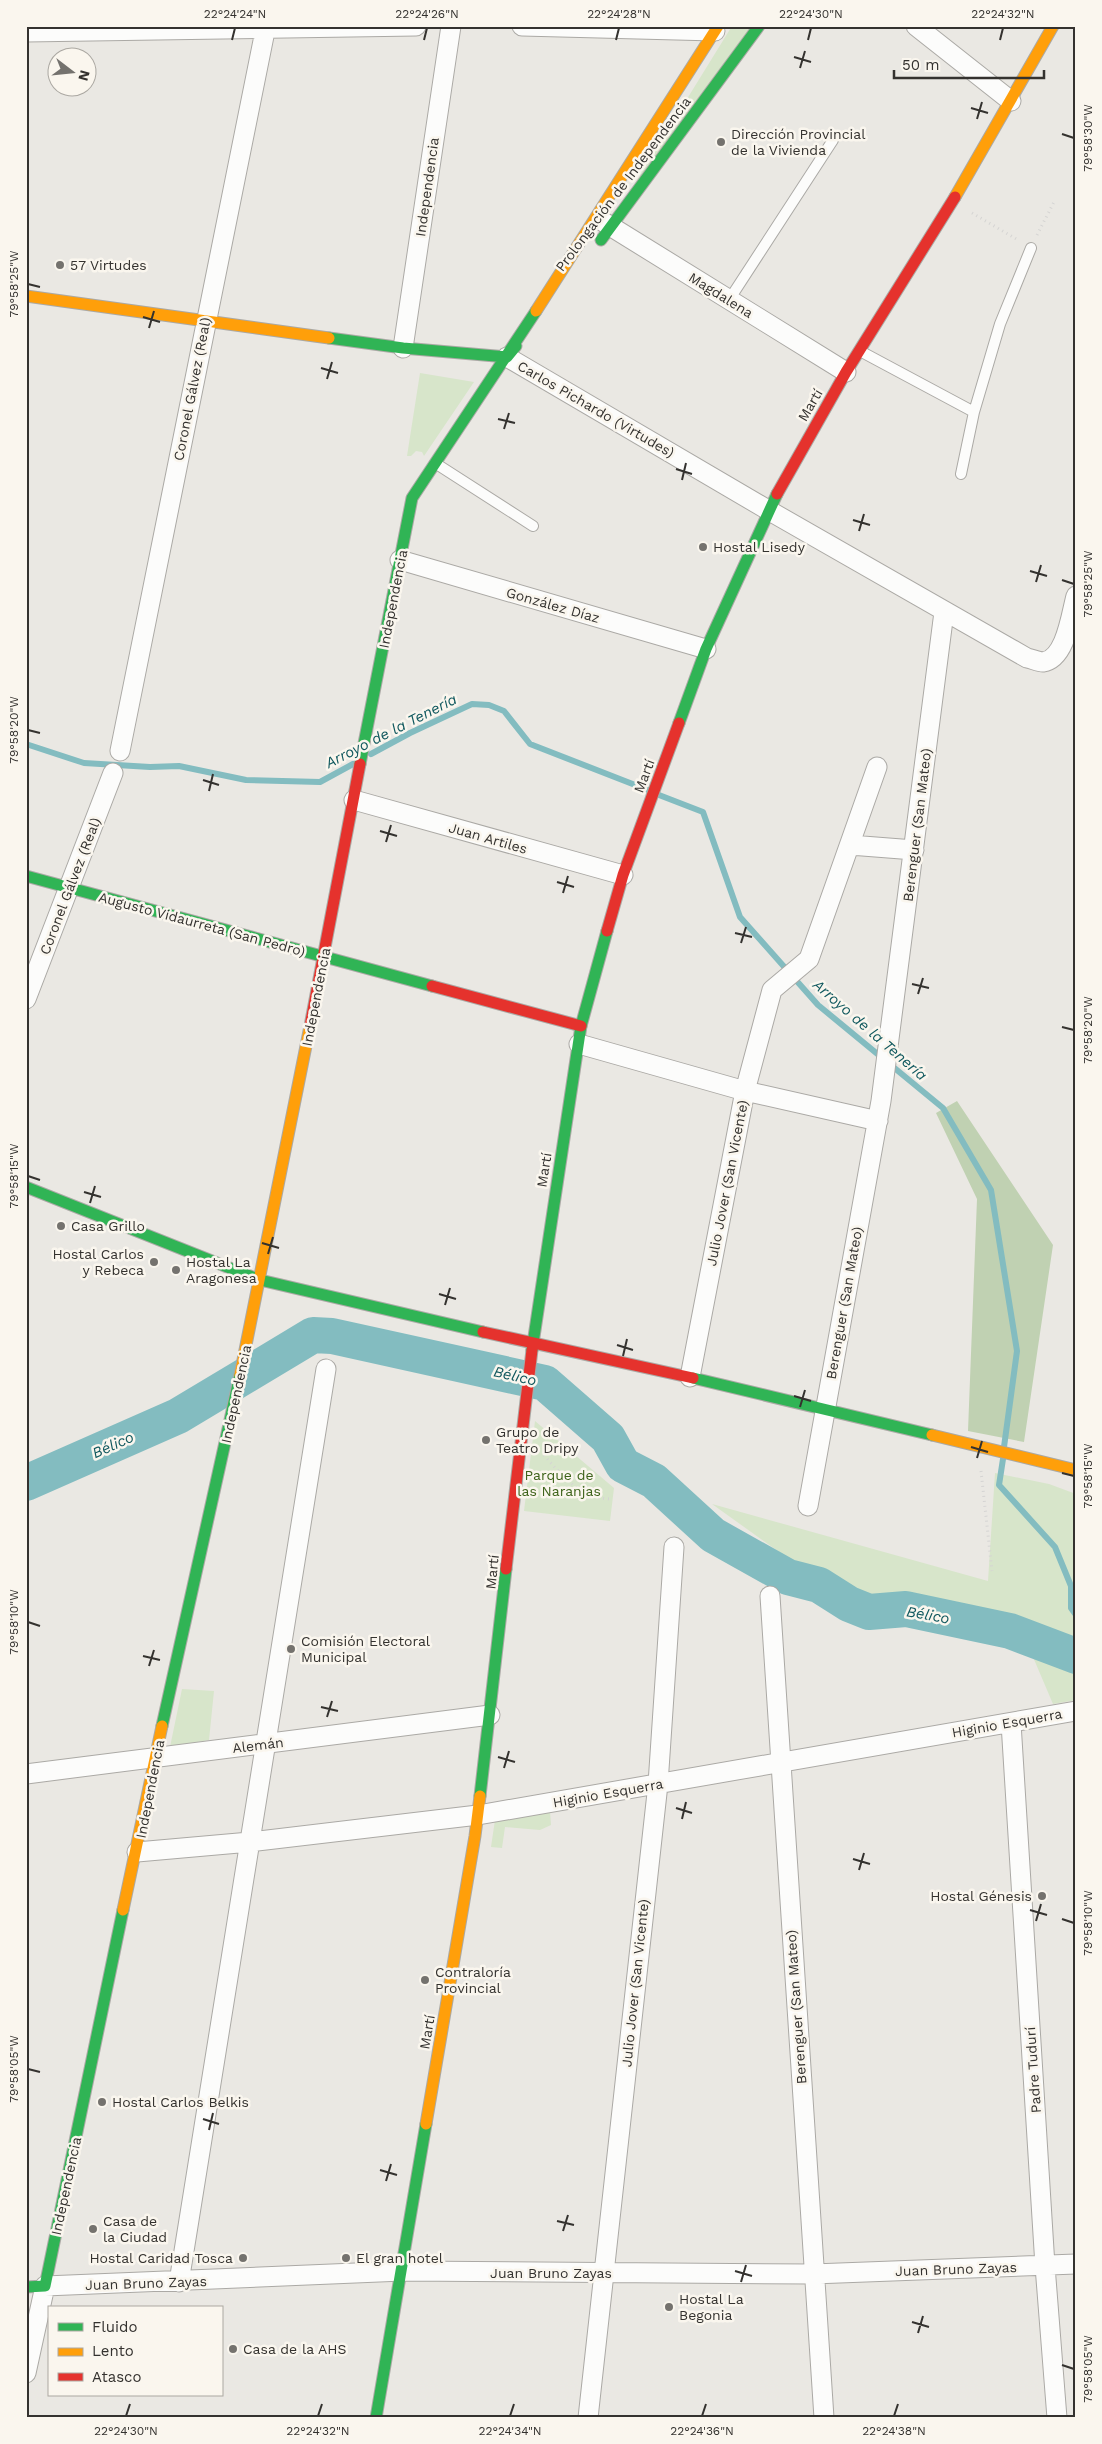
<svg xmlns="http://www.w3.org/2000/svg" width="1102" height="2444" viewBox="0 0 1102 2444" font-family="'Work Sans',sans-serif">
<rect width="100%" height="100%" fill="#eae8e3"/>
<!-- green -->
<path fill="#d7e5ca" d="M732 26H752L632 188Z
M420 373 474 382 424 456 422 452 416 451 411 456H407Z
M535 1421 614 1488 610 1521 524 1511Z
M995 1473 1049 1484 1076 1494V1700L1053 1704 1030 1650 990 1620 906 1603 887 1605 845 1594 831 1578 800 1567 712 1504 988 1581Z
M182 1689 214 1691 209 1740 170 1747Z
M550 1811 551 1825 540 1830 505 1827 502 1848 491 1847 495 1820Z"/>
<!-- forest -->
<path fill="#c0d1b2" d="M957 1101 1053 1245 1024 1442 968 1431 977 1199 936 1113Z"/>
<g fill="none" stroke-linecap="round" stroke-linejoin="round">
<!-- stream -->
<path stroke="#83bcc0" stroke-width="6" d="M26 744 84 763 150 767 179 766 246 780 320 782 353 764
M371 754 410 733 472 704 489 705 504 711 530 744 648 790
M659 795 703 812 740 917 818 1005 943 1108 991 1190 1017 1351 1004 1447
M1003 1459 999 1485 1055 1547 1071 1586V1608L1076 1615"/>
<!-- river -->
<path stroke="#83bcc0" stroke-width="36" d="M26 1483 178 1416 313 1335 332 1336 545 1383 608 1438 623 1465 654 1481 713 1535 788 1577 819 1585 849 1604 869 1612 906 1609 1010 1631 1076 1656"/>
<!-- lane casing -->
<g stroke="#aba9a5" stroke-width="12">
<path id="lane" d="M729 300 833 140
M860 351 974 412
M435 463 533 526
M961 474 974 412 1000 324 1031 248"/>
</g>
<!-- street casing -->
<g stroke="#aba9a5" stroke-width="21">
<path id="street" d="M522 26 715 31
M916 26 1011 101
M26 32 416 26
M602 221 846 372
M403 348 451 26
M507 357 768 510 1027 658C1032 659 1039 662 1043 662 1066 659 1071 614 1076 596
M400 560 706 649
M120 751 266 26
M354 800 623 875
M850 845 914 850
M26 999 113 773
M579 1044 745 1091 878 1121
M690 1377 745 1091 772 990 809 959 877 767
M808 1506 881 1101 944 612
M770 1596 824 2418
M1011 1723 1045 2266 1057 2418
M26 1774 490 1715
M137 1852 250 1842 478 1815 1076 1711
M179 2282 326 1369
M26 2373 45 2286 403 2271 813 2274 1076 2264
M588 2418 658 1784 674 1547"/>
</g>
<!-- fast casing -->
<g stroke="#aba9a5" stroke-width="13">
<path id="fast" d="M601 240 759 26
M329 338 403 348 507 357 516 346
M679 723 706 649 777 494
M360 764 412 498 536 311
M26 876 432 986
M26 1187 260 1280 483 1332
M532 1350 581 1026 607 931
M693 1378 932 1435
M162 1726 240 1375
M480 1796 506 1569
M26 2287 45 2286 123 1910
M376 2418 426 2124"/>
</g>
<!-- slow casing -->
<g stroke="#aba9a5" stroke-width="13">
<path id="slow" d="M955 197 1053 26
M26 296 329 338
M536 311 718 26
M240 1375 310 1026
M932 1435 1076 1470
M123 1910 162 1726
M426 2124 475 1836 480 1796"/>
</g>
<!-- jam casing -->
<g stroke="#aba9a5" stroke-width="13">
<path id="jam" d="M777 494 846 372 955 197
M607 931 623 875 679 723
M432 986 581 1026
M310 1026 360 764
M483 1332 693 1378
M506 1569 532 1350"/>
</g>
<!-- path -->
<path stroke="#d5d4d3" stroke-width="3" stroke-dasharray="1 4" stroke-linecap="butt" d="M972 213 1018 240
M1037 235 1054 202
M544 1455C564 1478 581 1499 613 1499
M981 1471 992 1571"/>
<!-- lane -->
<use href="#lane" stroke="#fcfcfb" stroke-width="10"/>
<!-- street -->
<use href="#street" stroke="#fcfcfb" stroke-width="19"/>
<!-- fast -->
<use href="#fast" stroke="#30b455" stroke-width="11"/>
<!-- slow -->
<use href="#slow" stroke="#ff9f0a" stroke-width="11"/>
<!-- jam -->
<use href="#jam" stroke="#e5322d" stroke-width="11"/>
</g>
<!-- ticks -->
<path fill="none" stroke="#34322f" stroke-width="2" d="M232 40 235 28M424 40 427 28M616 40 619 28M808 40 811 28M1000 40 1003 28M794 57 811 62M800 68 805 51M971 108 988 113M977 119 982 102M1062 134 1074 138M28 284 40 287M143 317 160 322M149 328 154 311M321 368 338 373M327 379 332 362M498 419 515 423M504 429 509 413M676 469 692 474M682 480 686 463M853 520 870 525M859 531 864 514M1030 571 1047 576M1062 580 1074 584M1036 582 1041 565M28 730 40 733M203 780 219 785M209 791 213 774M380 831 397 836M386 842 391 825M557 882 574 887M563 893 568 876M735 933 752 937M741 943 746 927M912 984 929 988M918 994 923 978M1062 1027 1074 1030M28 1176 40 1180M84 1192 101 1197M90 1203 95 1186M262 1243 279 1248M268 1254 273 1237M439 1294 456 1299M445 1305 450 1288M617 1345 633 1350M623 1356 627 1339M794 1396 811 1401M800 1407 805 1390M971 1447 988 1452M977 1458 982 1441M1062 1473 1074 1476M28 1622 40 1626M143 1656 160 1660M149 1666 154 1650M321 1707 338 1711M327 1717 332 1701M498 1757 515 1762M504 1768 509 1751M676 1808 692 1813M682 1819 686 1802M853 1859 870 1864M859 1870 864 1853M1030 1910 1047 1915M1062 1919 1074 1923M1036 1921 1041 1904M28 2069 40 2072M203 2119 219 2124M209 2130 213 2113M380 2170 397 2175M386 2181 391 2164M557 2221 574 2225M563 2231 568 2215M735 2271 752 2276M741 2282 746 2265M912 2322 929 2327M918 2333 923 2316M1062 2365 1074 2369M126 2416 130 2404M318 2416 322 2404M510 2416 514 2404M702 2416 706 2404M894 2416 898 2404"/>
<!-- markers -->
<g fill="#74726e" stroke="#faf6ee" stroke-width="2">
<circle cx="721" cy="142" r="5"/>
<circle cx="60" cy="265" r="5"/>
<circle cx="703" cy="547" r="5"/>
<circle cx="61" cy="1226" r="5"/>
<circle cx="154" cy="1262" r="5"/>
<circle cx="176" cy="1270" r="5"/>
<circle cx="486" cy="1440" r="5"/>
<circle cx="291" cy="1649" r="5"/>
<circle cx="1042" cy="1896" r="5"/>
<circle cx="425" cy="1980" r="5"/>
<circle cx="102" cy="2102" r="5"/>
<circle cx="93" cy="2229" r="5"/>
<circle cx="243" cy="2258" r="5"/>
<circle cx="346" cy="2258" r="5"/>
<circle cx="669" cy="2307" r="5"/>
<circle cx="233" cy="2349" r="5"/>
</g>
<g text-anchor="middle" stroke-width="5" stroke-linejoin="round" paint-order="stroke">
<!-- poi labels -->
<g font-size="14" fill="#34322f" stroke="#faf6ee" text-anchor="start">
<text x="731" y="139">Dirección Provincial<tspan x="731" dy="16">de la Vivienda</tspan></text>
<text x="70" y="270">57 Virtudes</text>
<text x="713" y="552">Hostal Lisedy</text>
<text x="71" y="1231">Casa Grillo</text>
<text x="144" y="1259" text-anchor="end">Hostal Carlos<tspan x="144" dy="16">y Rebeca</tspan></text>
<text x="186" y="1267">Hostal La<tspan x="186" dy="16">Aragonesa</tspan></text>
<text x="496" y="1437">Grupo de<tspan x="496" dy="16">Teatro Dripy</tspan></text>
<text x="301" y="1646">Comisión Electoral<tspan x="301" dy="16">Municipal</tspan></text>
<text x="1032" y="1901" text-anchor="end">Hostal Génesis</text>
<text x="435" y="1977">Contraloría<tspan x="435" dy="16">Provincial</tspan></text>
<text x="112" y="2107">Hostal Carlos Belkis</text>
<text x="103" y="2226">Casa de<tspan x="103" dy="16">la Ciudad</tspan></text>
<text x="233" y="2263" text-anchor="end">Hostal Caridad Tosca</text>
<text x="356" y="2263">El gran hotel</text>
<text x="679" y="2304">Hostal La<tspan x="679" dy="16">Begonia</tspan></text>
<text x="243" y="2354">Casa de la AHS</text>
</g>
<!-- street labels -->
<g font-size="14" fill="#34322f" stroke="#faf6ee">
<text transform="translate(623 184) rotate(-53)" y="5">Prolongación de Independencia</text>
<text transform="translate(427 187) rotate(-82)" y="5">Independencia</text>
<text transform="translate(721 295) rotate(32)" y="5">Magdalena</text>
<text transform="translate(192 389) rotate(-79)" y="5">Coronel Gálvez (Real)</text>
<text transform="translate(810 405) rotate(-60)" y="5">Martí</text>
<text transform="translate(596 409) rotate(30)" y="5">Carlos Pichardo (Virtudes)</text>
<text transform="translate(393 599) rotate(-79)" y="5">Independencia</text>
<text transform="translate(553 605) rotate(16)" y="5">González Díaz</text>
<text transform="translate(644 776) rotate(-69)" y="5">Martí</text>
<text transform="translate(917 825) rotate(-83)" y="5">Berenguer (San Mateo)</text>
<text transform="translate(488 838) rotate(16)" y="5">Juan Artiles</text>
<text transform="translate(70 886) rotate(-69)" y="5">Coronel Gálvez (Real)</text>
<text transform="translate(202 924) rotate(15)" y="5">Augusto Vidaurreta (San Pedro)</text>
<text transform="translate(316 997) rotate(-79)" y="5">Independencia</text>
<text transform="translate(544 1170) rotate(-81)" y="5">Martí</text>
<text transform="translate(727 1183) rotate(-79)" y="5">Julio Jover (San Vicente)</text>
<text transform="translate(844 1303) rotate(-80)" y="5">Berenguer (San Mateo)</text>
<text transform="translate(236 1394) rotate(-78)" y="5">Independencia</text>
<text transform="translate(492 1572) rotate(-84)" y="5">Martí</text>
<text transform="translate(1007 1723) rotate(-10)" y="5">Higinio Esquerra</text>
<text transform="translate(258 1745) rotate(-7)" y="5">Alemán</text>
<text transform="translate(150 1789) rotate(-79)" y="5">Independencia</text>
<text transform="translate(608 1793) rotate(-10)" y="5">Higinio Esquerra</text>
<text transform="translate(635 1983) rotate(-84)" y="5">Julio Jover (San Vicente)</text>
<text transform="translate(796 2007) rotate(-94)" y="5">Berenguer (San Mateo)</text>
<text transform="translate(427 2032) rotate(-80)" y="5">Martí</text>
<text transform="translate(1033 2070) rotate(-94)" y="5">Padre Tudurí</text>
<text transform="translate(66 2186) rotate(-78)" y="5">Independencia</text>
<text transform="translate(956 2269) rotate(-2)" y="5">Juan Bruno Zayas</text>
<text x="551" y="2278">Juan Bruno Zayas</text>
<text transform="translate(146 2283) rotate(-2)" y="5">Juan Bruno Zayas</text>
</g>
<!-- park labels -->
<g font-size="14" fill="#3d631a" stroke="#faf6ee">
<text x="559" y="1480">Parque de<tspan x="559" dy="16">las Naranjas</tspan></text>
</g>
<!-- water labels -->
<g font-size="15" font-style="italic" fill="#10585e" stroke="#faf6ee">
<text transform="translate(391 731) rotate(-27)" y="5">Arroyo de la Tenería</text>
<text transform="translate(870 1030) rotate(41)" y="5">Arroyo de la Tenería</text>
<text transform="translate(515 1376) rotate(13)" y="5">Bélico</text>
<text transform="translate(113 1445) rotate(-24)" y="5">Bélico</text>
<text transform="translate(928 1615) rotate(10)" y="5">Bélico</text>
</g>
</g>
<!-- border -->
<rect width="1102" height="2444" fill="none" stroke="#faf6ee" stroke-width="55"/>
<!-- legend -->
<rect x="48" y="2306" width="175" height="90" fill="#faf6ee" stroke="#aba8a2"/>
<rect x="58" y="2323" width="25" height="8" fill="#30b455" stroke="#aba8a2"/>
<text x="92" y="2332" font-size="15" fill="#34322f">Fluido</text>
<rect x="58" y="2348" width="25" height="8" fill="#ff9f0a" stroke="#aba8a2"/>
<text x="92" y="2356" font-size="15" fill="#34322f">Lento</text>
<rect x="58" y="2373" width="25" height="8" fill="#e5322d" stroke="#aba8a2"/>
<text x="92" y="2382" font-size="15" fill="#34322f">Atasco</text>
<!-- north arrow -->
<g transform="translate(72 72) rotate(106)"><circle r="24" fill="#faf6ee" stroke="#aba8a2"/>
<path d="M0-4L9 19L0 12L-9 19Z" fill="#74726e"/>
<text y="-8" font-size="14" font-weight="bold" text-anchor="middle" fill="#34322f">N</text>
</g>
<!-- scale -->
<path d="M894 70v8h150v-8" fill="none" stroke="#34322f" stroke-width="2.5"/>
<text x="902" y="70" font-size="15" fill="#34322f" stroke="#faf6ee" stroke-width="4" paint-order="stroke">50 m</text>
<rect x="28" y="28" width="1046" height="2388" fill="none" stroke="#34322f" stroke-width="2"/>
<g font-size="12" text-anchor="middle" fill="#34322f">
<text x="235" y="18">22°24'24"N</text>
<text x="427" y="18">22°24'26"N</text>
<text x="619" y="18">22°24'28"N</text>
<text x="811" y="18">22°24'30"N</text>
<text x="1003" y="18">22°24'32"N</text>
<text transform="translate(1088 138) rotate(-90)" y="4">79°58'30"W</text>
<text transform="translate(14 284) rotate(-90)" y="4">79°58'25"W</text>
<text transform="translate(1088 584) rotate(-90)" y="4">79°58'25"W</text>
<text transform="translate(14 730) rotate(-90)" y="4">79°58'20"W</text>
<text transform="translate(1088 1030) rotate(-90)" y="4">79°58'20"W</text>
<text transform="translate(14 1176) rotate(-90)" y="4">79°58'15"W</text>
<text transform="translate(1088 1476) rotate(-90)" y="4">79°58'15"W</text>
<text transform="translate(14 1622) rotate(-90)" y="4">79°58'10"W</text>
<text transform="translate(1088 1923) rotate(-90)" y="4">79°58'10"W</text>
<text transform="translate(14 2069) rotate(-90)" y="4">79°58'05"W</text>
<text transform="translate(1088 2369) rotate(-90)" y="4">79°58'05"W</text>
<text x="126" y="2435">22°24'30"N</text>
<text x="318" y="2435">22°24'32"N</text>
<text x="510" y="2435">22°24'34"N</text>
<text x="702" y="2435">22°24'36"N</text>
<text x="894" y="2435">22°24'38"N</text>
</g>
</svg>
